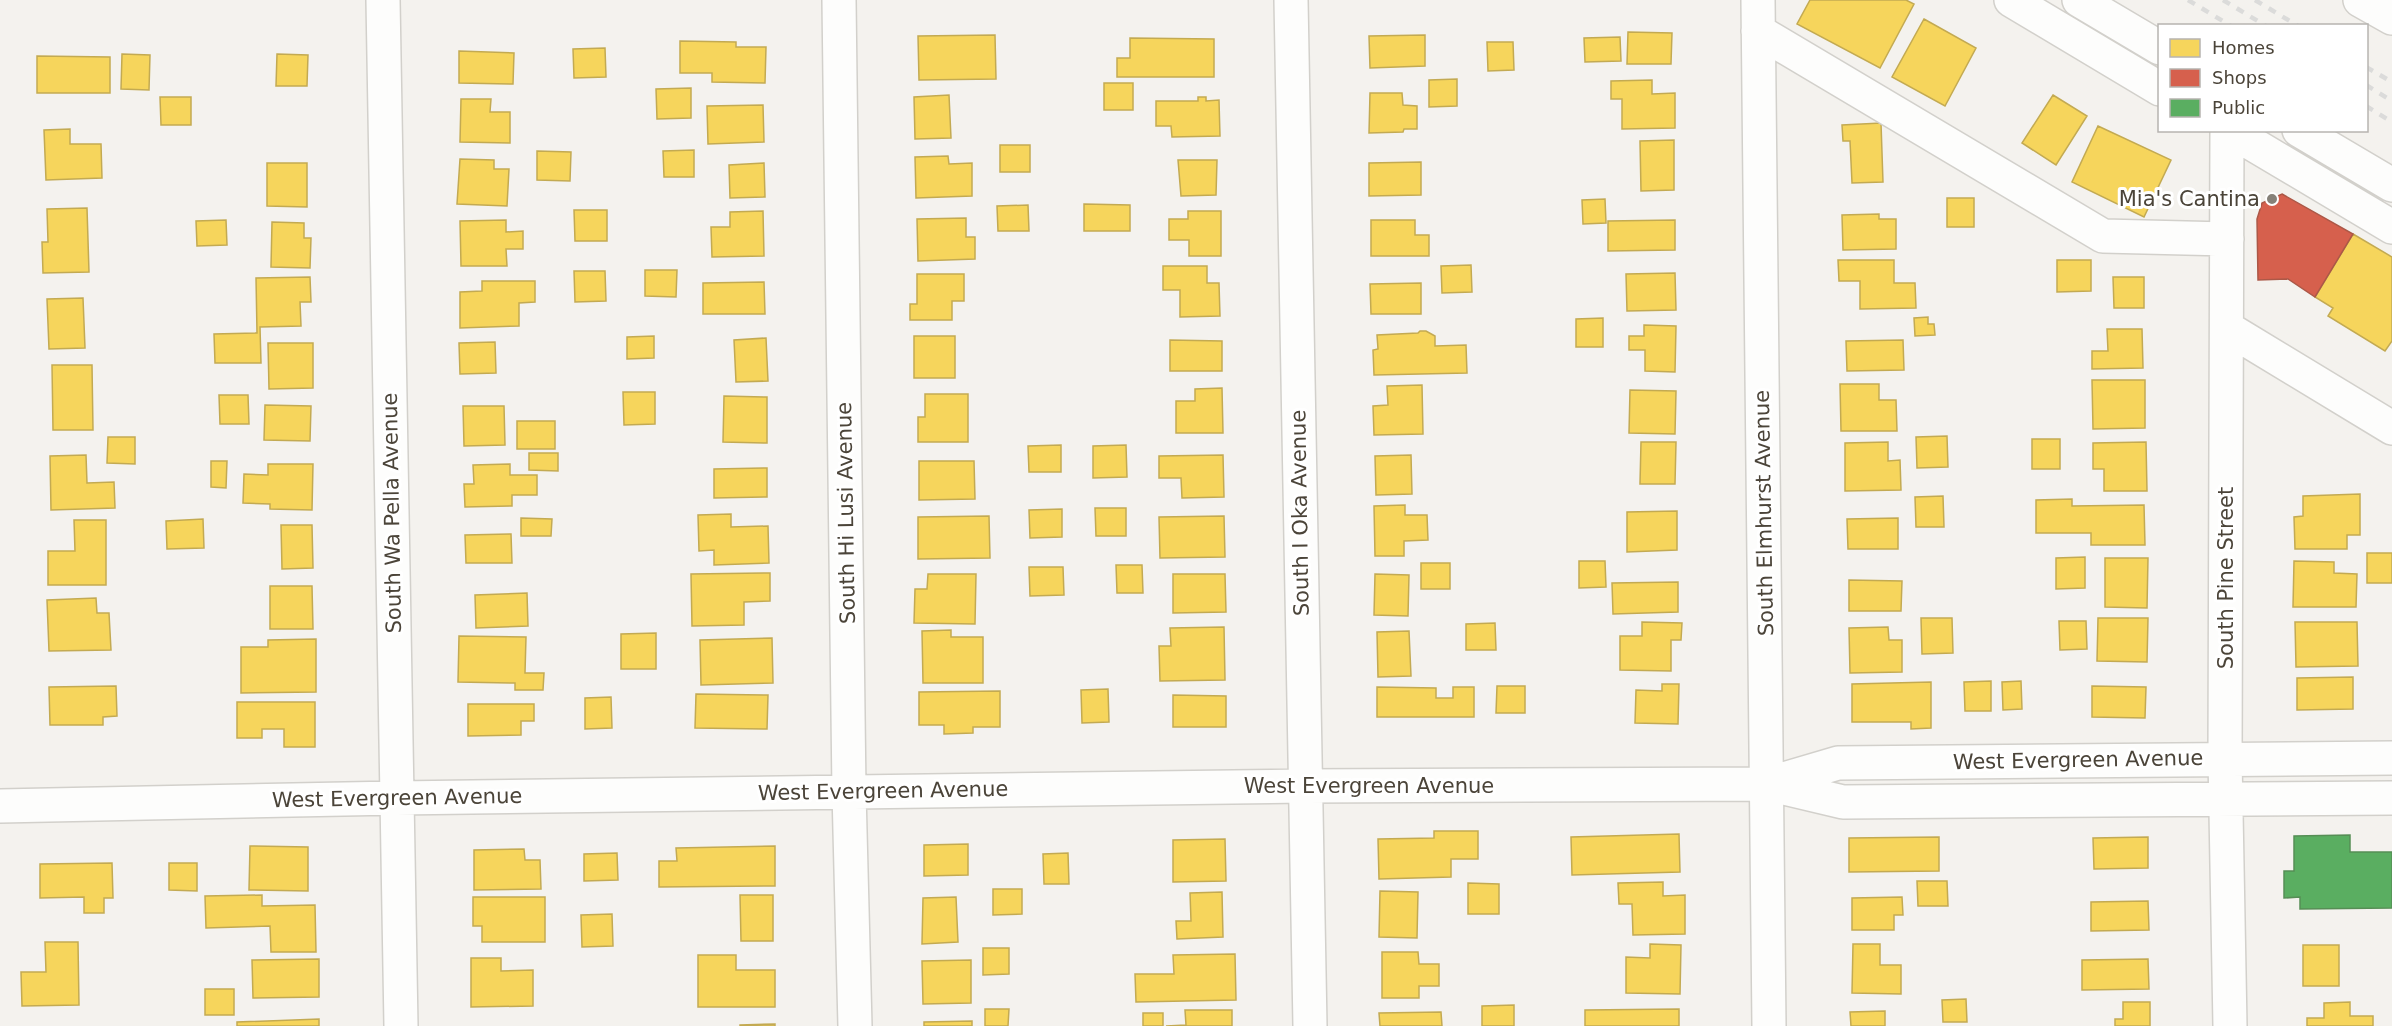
<svg xmlns="http://www.w3.org/2000/svg" width="2392" height="1026" viewBox="0 0 2392 1026" font-family="'DejaVu Sans',sans-serif">
<rect width="100%" height="100%" fill="#f4f2ee"/>
<!-- homes -->
<path fill="#f6d55c" stroke="#c3aa52" stroke-width="1.5" d="M1810 0H1906L1914 4 1880 68 1797 24Z
M1924 19 1976 48 1945 106 1892 77Z
M1628 32 1672 33 1671 64H1627Z
M995 35 996 79 919 80 918 36Z
M1425 35V66L1370 68 1369 36Z
M1620 37 1621 61 1585 62 1584 38Z
M1130 38 1214 39V77H1117V58H1130Z
M680 41 736 42V47H766L765 83 712 82V73H680Z
M1487 42H1513L1514 70 1488 71Z
M605 48 606 77 574 78 573 49Z
M459 51 514 53 513 84 459 83Z
M122 54 150 55 149 90 121 89Z
M277 54 308 55 307 86H276Z
M37 56 110 57V93H37Z
M1457 79V106L1429 107V80Z
M1652 80V94L1675 93V128L1622 129V99H1611V81Z
M1104 83H1133V110H1104Z
M691 88V118L657 119 656 89Z
M1370 93H1402L1403 105 1417 106V129H1404L1403 132 1369 133Z
M949 95 951 138 915 139 914 97Z
M2053 95 2087 116 2056 165 2022 143Z
M160 97H191V125H161Z
M1198 97H1206V101L1219 100 1220 136 1172 137 1171 126H1156V101H1198Z
M461 99H491L490 112H510V143L460 142Z
M763 105 764 142 708 144 707 106Z
M1881 123 1883 182 1852 183 1850 141H1843L1842 125Z
M2098 126 2171 160 2144 217 2072 182Z
M70 129V144H101L102 178 46 180 44 130Z
M1674 140V190L1641 191 1640 141Z
M1000 145H1030V172H1000Z
M694 150V177H664L663 151Z
M537 151 571 152 570 181 537 180Z
M948 156 949 164 972 163V196L916 198 915 157Z
M460 159 494 160V169H509L507 206 457 204Z
M1178 160H1217L1216 195 1181 196Z
M1421 162V195L1369 196V163Z
M267 163H307V207L267 206Z
M764 163 765 197 730 198 729 165Z
M1947 198H1974V227H1947Z
M1605 199 1606 223 1583 224 1582 200Z
M1084 204 1130 205V231H1084Z
M1028 205 1029 231H998L997 206Z
M87 208 89 272 43 273 42 242H48L47 209Z
M574 210H607V241H575Z
M763 211 764 256 712 257 711 227H730V212Z
M1188 211H1221V256H1189V240H1169V219H1188Z
M1879 214V219H1896V249L1843 250 1842 215Z
M966 218V237H975V259L918 261 917 219Z
M226 220 227 245 197 246 196 221Z
M506 220V232L523 231V249H506L507 266H461L460 221Z
M1371 220H1415V235H1429V256H1371Z
M1675 220V250L1608 251V221Z
M272 222 304 223V238H311L310 268 271 267Z
M2353 234 2392 257V341L2385 351 2328 316 2333 308 2315 297Z
M1838 260H1894V283H1915L1916 308 1860 309V281H1839Z
M2057 260H2091V291L2057 292Z
M1471 265 1472 292 1442 293 1441 266Z
M1163 266H1207V283H1219L1220 316 1180 317V290H1163Z
M645 270H677L676 297 645 296Z
M574 271H605L606 301 575 302Z
M1675 273 1676 310 1627 311 1626 274Z
M917 274H964V301H952V320H910V304H917Z
M310 277 311 302H300L301 326 260 327 261 363H215L214 334 257 333 256 278Z
M2113 277H2144V308H2114Z
M482 281H535V302L519 303V326L460 328V292L482 291Z
M764 282 765 314H703V283Z
M1421 283V314H1371L1370 284Z
M83 298 85 348 49 349 47 299Z
M1928 317V324H1934L1935 335 1915 336 1914 318Z
M1603 318V347H1576V319Z
M1644 325 1676 326 1675 372 1645 371V350H1629V336H1644Z
M2107 329H2142L2143 368 2092 369V351H2108Z
M1420 331H1426L1435 336V346L1466 345 1467 373 1374 375 1373 350 1378 349 1377 335 1418 333Z
M654 336V358L627 359V337Z
M914 336H955V378H914Z
M766 338 768 381 736 382 734 340Z
M1170 340 1222 341V371H1170Z
M1903 340 1904 370 1847 371 1846 341Z
M495 342 496 373 460 374 459 343Z
M268 343H313V388L269 389Z
M52 365H92L93 430H53Z
M2092 380H2145V428L2093 429Z
M1840 384H1879V400H1896L1897 431H1841Z
M1422 385 1423 434 1374 435 1373 406 1388 405 1387 386Z
M1222 388 1223 433H1176V401H1195V389Z
M1630 390 1676 391 1675 434 1629 433Z
M623 392H655V424L624 425Z
M925 394H968V442H918V417H925Z
M219 395H248L249 424H220Z
M724 396 767 397V443L723 442Z
M265 405 311 406 310 441 264 440Z
M463 406H504L505 445 464 446Z
M517 421H555V449H517Z
M1947 436 1948 467 1917 468 1916 437Z
M108 437H135V464L107 463Z
M2032 439H2060V469H2032Z
M1641 442H1676L1675 484H1640Z
M1888 442V461L1900 460 1901 490 1845 491V443Z
M2146 442 2147 491H2104V469H2093V443Z
M1061 445V472H1029L1028 446Z
M1126 445 1127 477 1093 478V446Z
M529 453H558V471L529 470Z
M86 455 87 483 114 482 115 508 51 510 50 456Z
M1223 455 1224 497 1182 498 1181 478H1159V456Z
M1411 455 1412 494 1376 495 1375 456Z
M211 461H227L226 488 211 487Z
M919 461H974L975 499 919 500Z
M268 464H313L312 510 270 509V504L243 503 244 474 268 475Z
M510 464V475H537V495H512V506L465 507 464 484H474L473 465Z
M767 468V497L714 498V469Z
M2360 494V535H2347V549H2295L2294 517 2303 516V496Z
M1943 496 1944 527H1916L1915 497Z
M2072 499V506L2144 505 2145 545H2091V533H2036V500Z
M1405 505V515H1427L1428 540 1404 541V556H1375L1374 506Z
M1095 508H1126V536H1096Z
M1062 509V537L1030 538 1029 510Z
M1677 511V550L1627 552V512Z
M731 514V527L768 526 769 563 714 565V550L699 551 698 515Z
M989 516 990 558 918 559V517Z
M1224 516 1225 557 1160 558 1159 517Z
M521 518 552 519 551 536H521Z
M1898 518V549H1848L1847 519Z
M203 519 204 548 167 549 166 521Z
M74 520H106V585H48V551H75Z
M281 525H312L313 568 282 569Z
M511 534 512 563H466L465 535Z
M2367 553H2392V583H2367Z
M2085 557V588L2056 589V558Z
M2105 558H2148L2147 608 2105 607Z
M1579 561H1605L1606 587 1579 588Z
M2294 561 2334 562V573L2357 574 2356 607H2293Z
M1421 563H1450V589H1421Z
M1116 565H1142L1143 593H1117Z
M1029 567H1063L1064 595 1030 596Z
M770 573V601L744 602V625L692 626 691 574Z
M928 574H976L975 624 914 623 915 589H927Z
M1173 574H1225L1226 612 1173 613Z
M1375 574 1409 575 1408 616 1374 615Z
M1849 580 1902 581 1901 611H1849Z
M1678 582V612L1613 614 1612 583Z
M270 586H312L313 629H270Z
M527 593 528 626 476 628 475 595Z
M96 598 97 613H109L111 650 49 651 47 600Z
M1921 618H1952L1953 653 1922 654Z
M2098 618H2148L2147 662 2097 661Z
M2059 621H2086L2087 649 2060 650Z
M1642 622 1682 623 1681 640H1671V671L1620 670V636H1642Z
M2295 622H2357L2358 666 2296 667Z
M1495 623 1496 650H1466V624Z
M1224 627 1225 680 1160 681 1159 646H1171L1170 628Z
M1888 627 1889 640H1902V672L1850 673 1849 628Z
M951 630V637H983V683H923L922 631Z
M1409 631 1411 676 1378 677 1377 632Z
M656 633V669H621V634Z
M459 636 526 637 525 673H544L543 690H515V683L458 682Z
M772 638 773 683 701 685 700 640Z
M316 639V692L241 693V647H268V640Z
M2353 677V709L2297 710V678Z
M1991 681V711H1965L1964 682Z
M2021 681 2022 709 2003 710 2002 682Z
M1931 682V728L1911 729V722H1852V684Z
M1662 684H1679L1678 724 1635 723 1636 690 1662 691Z
M116 686 117 716 103 717V725H50L49 687Z
M1497 686H1525V713H1496Z
M2092 686 2146 687 2145 718 2092 717Z
M1377 687 1436 688V698H1453V687H1474V717H1377Z
M1108 689 1109 722 1082 723 1081 690Z
M1000 691V727H973V733L944 734V725H919V692Z
M696 694 768 695 767 729 695 728Z
M1173 695 1226 696V727H1173Z
M611 697 612 728 585 729V698Z
M237 702H315V747H284V729H262V738H237Z
M468 704H534V721H521V735L468 736Z
M1434 831H1478V859H1451V877L1379 879 1378 839 1434 838Z
M1679 834 1680 872 1572 875 1571 837Z
M1939 837V871L1849 872V838Z
M2148 837V868L2094 869 2093 838Z
M1225 839 1226 881 1173 882V840Z
M968 844V875L924 876V845Z
M250 846 308 847V891L249 890Z
M775 846V886L659 887V861H677L676 848Z
M524 849 525 860H540L541 889 474 890V850Z
M617 853 618 880 584 881V854Z
M1068 853 1069 884H1044L1043 854Z
M112 863 113 898H104V913H84V897L40 898V864Z
M169 863H197V891L169 890Z
M1917 881H1947L1948 906H1918Z
M1663 882V896L1685 895V934L1633 935 1632 904H1619L1618 883Z
M1468 883 1499 884V914H1468Z
M993 889H1022V914L993 915Z
M1380 891 1418 892 1417 938 1379 937Z
M1222 892 1223 937 1177 939 1176 921H1191L1190 893Z
M262 895V906L315 905 316 952H271L270 926 206 928 205 896Z
M740 895H773V941H741Z
M473 897H545V942H482V926H473Z
M956 897 958 942 922 944 923 898Z
M1902 897 1903 915H1894V930H1852V898Z
M2148 901 2149 930 2091 931V902Z
M612 914 613 946 582 947 581 915Z
M45 942H78L79 1005 22 1006 21 972H46Z
M1650 944 1681 945 1680 994 1626 993V957L1650 958Z
M1853 944H1880V965H1901V994L1852 993Z
M2303 945H2339V986H2303Z
M983 948H1009V974L983 975Z
M1382 952H1418L1419 964H1439V986H1419V998H1382Z
M1235 954 1236 1000 1136 1002 1135 974H1174L1173 955Z
M698 955H736V970H775V1007H698Z
M471 958H501V971L533 970V1006L471 1007Z
M319 959V997L253 998 252 960Z
M2148 959 2149 989 2082 990V960Z
M971 960V1003L923 1004 922 961Z
M205 989H234V1015H205Z
M1966 999 1967 1022H1943L1942 1000Z
M2123 1002H2150V1026H2115V1019H2123Z
M2350 1002V1016H2373V1026H2307V1018H2324V1003Z
M1514 1005V1026H1482V1006Z
M985 1009H1009L1008 1026H985Z
M1679 1009V1026H1585V1010Z
M1185 1010H1232V1026H1166L1186 1025Z
M1885 1011V1026H1851L1850 1012Z
M1441 1012 1442 1026H1380L1379 1013Z
M1143 1013H1163V1026H1143Z
M319 1019V1026H237V1022Z
M972 1021V1026H924V1022Z
M775 1024V1026H740V1025Z"/>
<!-- shops -->
<path fill="#d6604d" stroke="#ac5847" stroke-width="1.5" d="M2282 194 2353 234 2315 297 2288 279 2258 280 2257 219 2262 203Z"/>
<!-- public -->
<path fill="#5aae61" stroke="#568e55" stroke-width="1.5" d="M2350 835V852H2392V908L2300 909V897L2284 898V871H2294V836Z"/>
<g fill="none" stroke-linecap="round" stroke-linejoin="round">
<!-- minor casing -->
<g stroke="#d2d0cb" stroke-width="36">
<path id="minor" d="M383 0 401 1026
M839 0 849 792 855 1026
M1291 0 1310 1026
M1758 0 1769 1026
M2011 0 2160 89
M2079 0 2160 48
M2360 0 2392 18
M1758 31 2103 236 2227 239
M2227 130 2225 758 2230 1026
M2229 130 2392 227
M2299 130 2392 185
M2227 328 2392 428
M1770 783 1838 763 2392 758
M0 806 396 798 1305 786 1767 784 1843 802 2392 798"/>
</g>
<!-- minor -->
<use href="#minor" stroke="#fdfdfc" stroke-width="33"/>
<!-- rail -->
<path stroke="#dbdbda" stroke-width="4.5" stroke-dasharray="8 8" stroke-linecap="butt" d="M2188 0 2231 26
M2223 0 2266 26
M2255 0 2298 26
M2366 67 2392 82
M2366 85 2392 101
M2366 106 2392 122"/>
</g>
<!-- markers -->
<circle fill="#868178" stroke="#fff" stroke-width="2" cx="2272" cy="199" r="6"/>
<g text-anchor="middle" stroke-width="6" stroke-linejoin="round" paint-order="stroke">
<!-- poi labels -->
<g font-size="21" fill="#4b4439" stroke="#fff" text-anchor="end">
<text x="2260" y="206">Mia's Cantina</text>
</g>
<!-- street labels -->
<g font-size="21" fill="#4b4439" stroke="#fff">
<text transform="translate(392 513) rotate(-91)" y="7">South Wa Pella Avenue</text>
<text transform="translate(846 513) rotate(-91)" y="7">South Hi Lusi Avenue</text>
<text transform="translate(1300 513) rotate(-91)" y="7">South I Oka Avenue</text>
<text transform="translate(1764 513) rotate(-91)" y="7">South Elmhurst Avenue</text>
<text transform="translate(2226 578) rotate(-90)" y="7">South Pine Street</text>
<text transform="translate(2078 760) rotate(-1)" y="7">West Evergreen Avenue</text>
<text x="1369" y="793">West Evergreen Avenue</text>
<text transform="translate(883 791) rotate(-1)" y="7">West Evergreen Avenue</text>
<text transform="translate(397 798) rotate(-1)" y="7">West Evergreen Avenue</text>
</g>
</g>
<!-- legend -->
<rect x="2158" y="24" width="210" height="108" fill="#ffffff" stroke="#b7b4b0" stroke-width="1.5"/>
<rect x="2170" y="39" width="30" height="18" fill="#f6d55c" stroke="#b7b4b0" stroke-width="1.5"/>
<text x="2212" y="54" font-size="18" fill="#4b4439">Homes</text>
<rect x="2170" y="69" width="30" height="18" fill="#d6604d" stroke="#b7b4b0" stroke-width="1.5"/>
<text x="2212" y="84" font-size="18" fill="#4b4439">Shops</text>
<rect x="2170" y="99" width="30" height="18" fill="#5aae61" stroke="#b7b4b0" stroke-width="1.5"/>
<text x="2212" y="114" font-size="18" fill="#4b4439">Public</text>
</svg>
